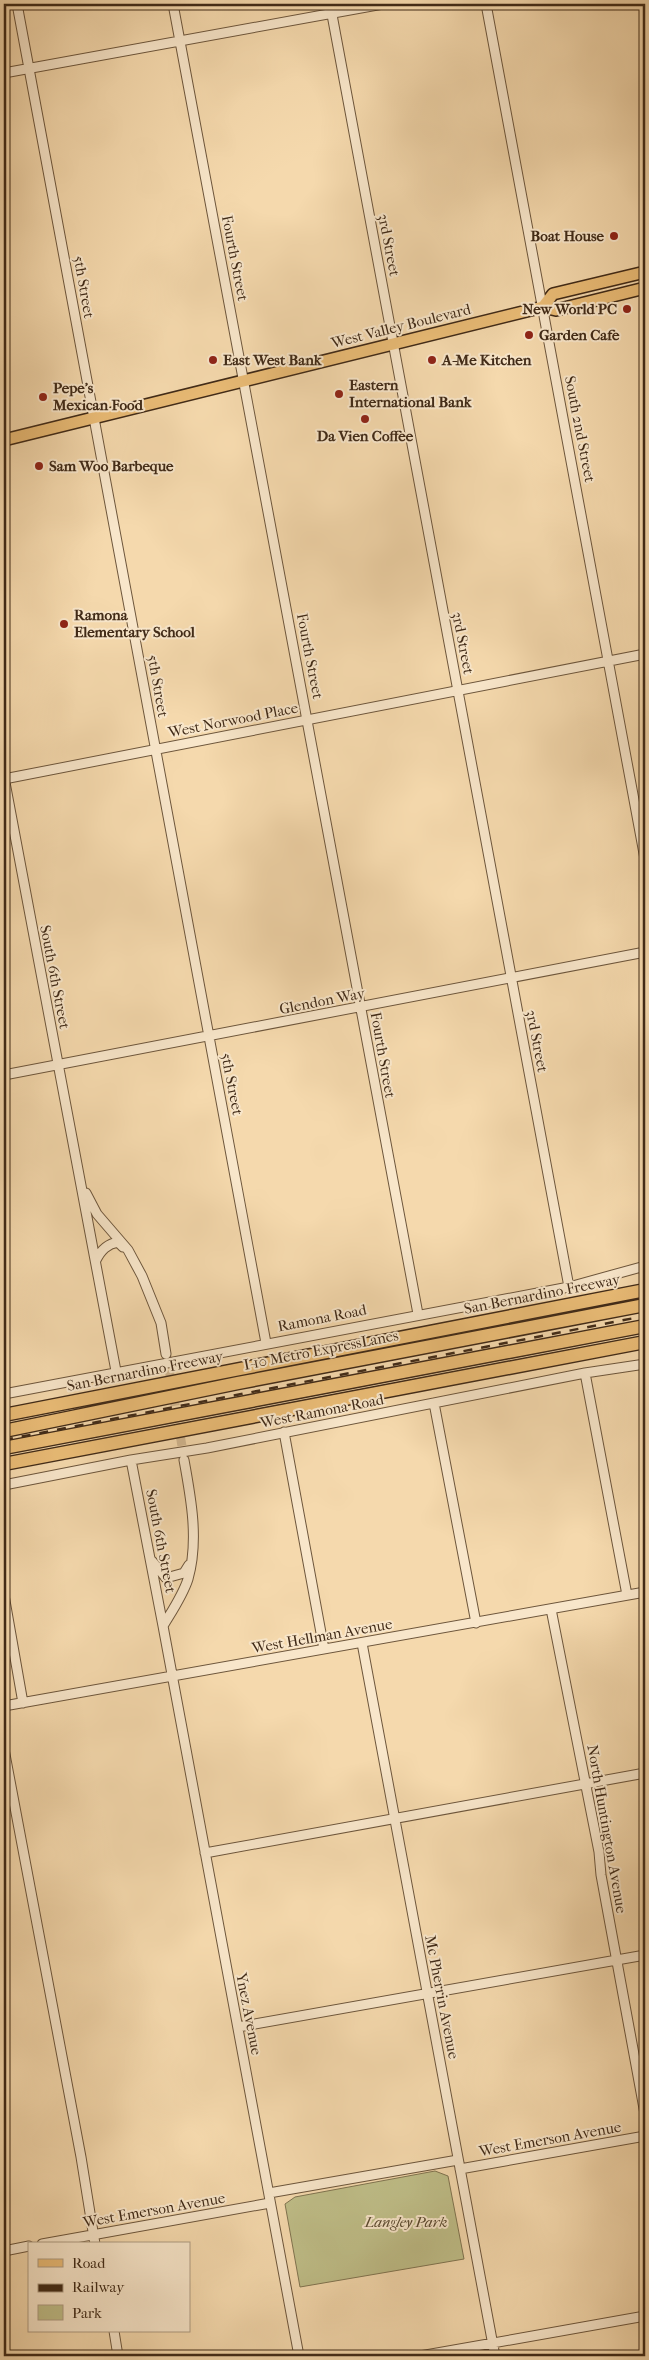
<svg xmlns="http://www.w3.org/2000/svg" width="649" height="2360" viewBox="0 0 649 2360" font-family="'IM FELL French Canon',serif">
<rect width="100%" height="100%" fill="#f5d9ad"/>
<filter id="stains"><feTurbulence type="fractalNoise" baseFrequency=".004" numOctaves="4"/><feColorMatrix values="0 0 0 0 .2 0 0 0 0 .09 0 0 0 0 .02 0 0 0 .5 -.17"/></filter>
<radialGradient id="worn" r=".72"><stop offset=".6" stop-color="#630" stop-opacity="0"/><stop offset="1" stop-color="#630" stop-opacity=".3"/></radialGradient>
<!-- green -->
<path fill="#bfbe88" stroke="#807450" d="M435 2171 448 2176 464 2259 300 2287 285 2204 295 2197Z"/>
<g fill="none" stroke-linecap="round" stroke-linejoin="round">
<!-- minor-tunnel -->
<path stroke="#d1b68f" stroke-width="9" stroke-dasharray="9 4.5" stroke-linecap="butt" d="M167 1357 184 1458"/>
<!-- minor casing -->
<g stroke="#6d563c" stroke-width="11">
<path id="minor" d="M17 4 266 1343
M173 4 418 1314
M330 4 569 1287
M486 4 645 859
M4 73 383 4
M4 777 116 1371
M4 779 645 654
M4 1075 645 952
M86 1193 97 1214 128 1250 142 1276 161 1323 166 1354
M96 1260C101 1250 107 1244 118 1242L123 1247
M585 1373 627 1595
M4 1394 569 1287 645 1266
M434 1403 476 1623
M284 1432 324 1649
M131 1460 163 1626
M184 1460C191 1498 199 1541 188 1579 183 1595 172 1611 163 1626L299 2356
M4 1485 131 1460 207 1448 585 1373 645 1364
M152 1561 166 1578 184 1573 189 1565
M4 1595 23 1703
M551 1609 599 1852 601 1875 645 2114
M362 1643 495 2356
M4 1706 645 1592
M4 1749 81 2157 95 2244
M205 1853 645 1773
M238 2027 645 1955
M460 2169 645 2136
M269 2193 458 2160
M42 2244 270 2203
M4 2251 29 2246
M114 2331 118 2356
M420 2356 645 2316"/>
</g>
<!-- major casing -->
<g stroke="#402a17" stroke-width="14">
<path id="major" d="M543 307 553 294 645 272
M4 440 543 307 556 310 645 288"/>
</g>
<!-- highway casing -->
<g stroke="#402a17" stroke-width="15">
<path id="highway" d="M4 1415 645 1290
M4 1431 238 1383 645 1305
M4 1448 645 1326
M4 1464 645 1342"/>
</g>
<!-- minor -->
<use href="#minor" stroke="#f8e6ca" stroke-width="9"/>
<!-- major -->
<use href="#major" stroke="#eabc76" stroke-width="11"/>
<!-- highway -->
<use href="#highway" stroke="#eabc76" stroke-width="12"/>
<!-- rail -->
<path stroke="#402a17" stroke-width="2.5" stroke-dasharray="9 9" stroke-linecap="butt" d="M4 1440 645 1316"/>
</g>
<!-- markers -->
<g fill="#8f2418" stroke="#f8e6ca" stroke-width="2">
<circle cx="614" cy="236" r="5"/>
<circle cx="627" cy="309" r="5"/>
<circle cx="529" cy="335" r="5"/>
<circle cx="213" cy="360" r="5"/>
<circle cx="432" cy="360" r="5"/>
<circle cx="339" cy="394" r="5"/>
<circle cx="43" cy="397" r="5"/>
<circle cx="365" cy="419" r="5"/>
<circle cx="39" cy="466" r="5"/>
<circle cx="64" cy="624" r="5"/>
</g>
<g text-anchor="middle" stroke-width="4" stroke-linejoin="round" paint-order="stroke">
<!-- poi labels -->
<g font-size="15" font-weight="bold" fill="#402a17" stroke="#f8e6ca" text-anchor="start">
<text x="604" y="241" text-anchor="end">Boat House</text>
<text x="617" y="314" text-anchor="end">New World PC</text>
<text x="539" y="340">Garden Cafe</text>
<text x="223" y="365">East West Bank</text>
<text x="442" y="365">A-Me Kitchen</text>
<text x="349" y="390">Eastern<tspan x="349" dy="17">International Bank</tspan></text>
<text x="53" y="393">Pepe's<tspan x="53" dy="17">Mexican Food</tspan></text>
<text x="365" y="441" text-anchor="middle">Da Vien Coffee</text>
<text x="49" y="471">Sam Woo Barbeque</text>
<text x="74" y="620">Ramona<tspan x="74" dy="17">Elementary School</tspan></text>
</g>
<!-- street labels -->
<g font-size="15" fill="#402a17" stroke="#f8e6ca">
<text transform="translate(389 245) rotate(79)" y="5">3rd Street</text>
<text transform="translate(235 258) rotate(79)" y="5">Fourth Street</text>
<text transform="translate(84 287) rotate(80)" y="5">5th Street</text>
<text transform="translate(401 326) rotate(-14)" y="5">West Valley Boulevard</text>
<text transform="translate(580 429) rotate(79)" y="5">South 2nd Street</text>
<text transform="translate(463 643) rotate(79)" y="5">3rd Street</text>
<text transform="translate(310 656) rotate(79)" y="5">Fourth Street</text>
<text transform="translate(158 686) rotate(80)" y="5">5th Street</text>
<text transform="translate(233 720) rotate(-11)" y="5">West Norwood Place</text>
<text transform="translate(55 977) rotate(79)" y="5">South 6th Street</text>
<text transform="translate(322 1001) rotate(-11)" y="5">Glendon Way</text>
<text transform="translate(537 1041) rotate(79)" y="5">3rd Street</text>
<text transform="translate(383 1055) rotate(80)" y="5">Fourth Street</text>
<text transform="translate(232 1084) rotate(79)" y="5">5th Street</text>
<text transform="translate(542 1294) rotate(-11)" y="5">San Bernardino Freeway</text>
<text transform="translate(322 1318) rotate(-11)" y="5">Ramona Road</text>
<text transform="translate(321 1350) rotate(-11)" y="5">I-10 Metro ExpressLanes</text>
<text transform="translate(145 1371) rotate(-11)" y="5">San Bernardino Freeway</text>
<text transform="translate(322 1411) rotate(-11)" y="5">West Ramona Road</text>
<text transform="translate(161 1541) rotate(79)" y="5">South 6th Street</text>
<text transform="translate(322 1636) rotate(-10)" y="5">West Hellman Avenue</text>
<text transform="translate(607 1829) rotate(80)" y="5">North Huntington Avenue</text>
<text transform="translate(442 1997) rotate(79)" y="5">Mc Pherrin Avenue</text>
<text transform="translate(249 2014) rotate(79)" y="5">Ynez Avenue</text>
<text transform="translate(550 2139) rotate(-10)" y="5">West Emerson Avenue</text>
<text transform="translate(154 2210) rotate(-10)" y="5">West Emerson Avenue</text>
</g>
<!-- park labels -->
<g font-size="15" font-style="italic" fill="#59482e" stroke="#f8e6ca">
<text x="406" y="2227">Langley Park</text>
</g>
</g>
<!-- margin -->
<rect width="649" height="2360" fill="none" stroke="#f5d9ad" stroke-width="20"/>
<rect x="5" y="5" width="639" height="2350" fill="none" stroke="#402a17" stroke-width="2.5"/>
<rect x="10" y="10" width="629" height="2340" fill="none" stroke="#402a17"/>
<!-- legend -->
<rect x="28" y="2242" width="162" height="90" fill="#f8e6ca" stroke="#ae9b82"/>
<rect x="38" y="2259" width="25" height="8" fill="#eabc76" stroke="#ae9b82"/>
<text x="72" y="2268" font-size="15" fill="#402a17">Road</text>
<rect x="38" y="2284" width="25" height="8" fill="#402a17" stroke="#ae9b82"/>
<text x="72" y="2292" font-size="15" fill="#402a17">Railway</text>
<rect x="38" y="2305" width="25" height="15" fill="#bfbe88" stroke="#ae9b82"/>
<text x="72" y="2318" font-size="15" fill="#402a17">Park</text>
<rect width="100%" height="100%" filter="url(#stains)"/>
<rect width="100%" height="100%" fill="url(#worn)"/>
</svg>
